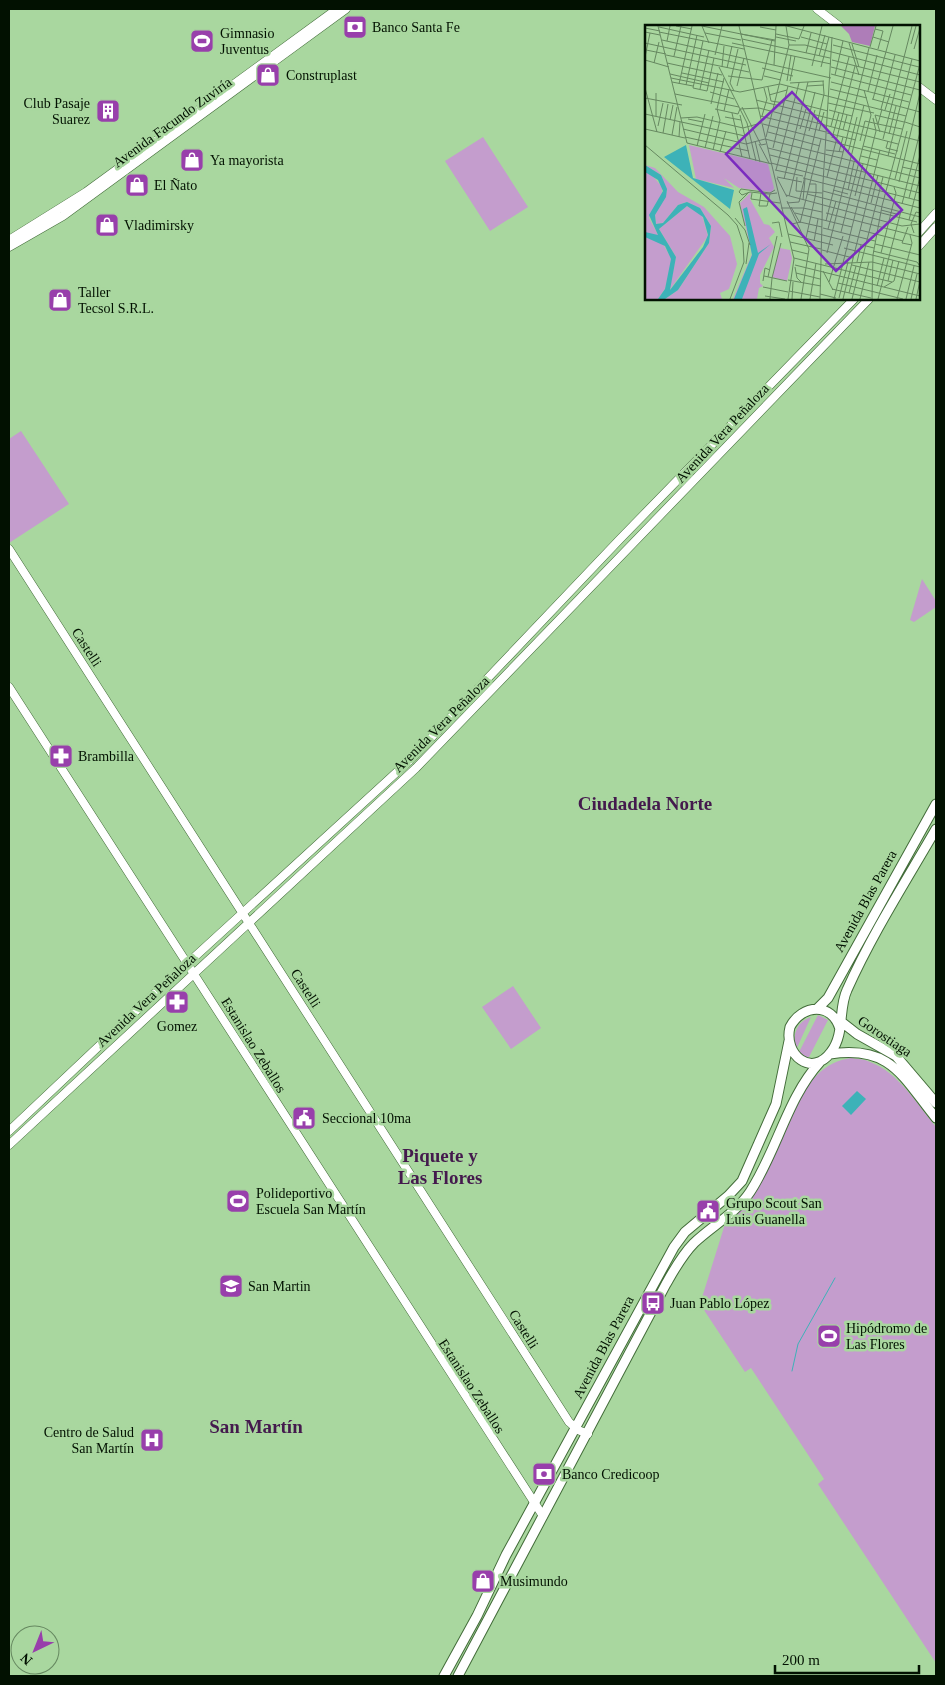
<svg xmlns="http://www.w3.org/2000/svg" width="945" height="1685" viewBox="0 0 945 1685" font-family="Georgia,serif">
<rect width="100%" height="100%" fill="#a9d79f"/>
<!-- green -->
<path fill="#c49dcd" d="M483 137 528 207 490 231 445 161Z
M21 431 69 504 9 543V439Z
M922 579 936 601V607L914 622 910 620Z
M513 986 541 1028 511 1049 482 1007Z
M818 1015 828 1020 809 1057H805L799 1052Z
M811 1017 796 1050C792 1036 796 1022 811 1017Z
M851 1058C857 1059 865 1059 870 1062 898 1072 918 1105 936 1127V1663L818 1484 824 1479 751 1368 745 1372 700 1304 725 1224 741 1210 751 1198C770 1163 792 1101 817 1075 827 1065 838 1060 851 1058Z"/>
<!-- water -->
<path fill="#3db2b8" d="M857 1091 866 1099 851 1115 842 1106Z"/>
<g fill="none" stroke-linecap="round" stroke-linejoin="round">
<!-- stream -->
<path stroke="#3db2b8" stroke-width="1" d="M792 1371 798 1344 835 1278"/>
<!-- secondary casing -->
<g stroke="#426c39" stroke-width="9">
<path id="secondary" d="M817 9 839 26
M919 87 936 100
M919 232 936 213
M9 240 86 192 337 9
M919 246 936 227
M9 247 63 216 346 9
M9 549 569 1422 578 1430 588 1434
M9 687 543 1516
M9 1131 154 994 410 760 620 539 854 299
M9 1145 416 768 869 299"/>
</g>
<!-- primary casing -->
<g stroke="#426c39" stroke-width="11">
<path id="primary" d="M817 1009 828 998 936 804
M839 1020 857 1034 896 1056 936 1103
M840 1029C832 1002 802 1004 790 1027 783 1055 812 1078 831 1052 845 1034 838 1009 847 990 872 934 906 881 936 829
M830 1054C891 1045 902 1076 936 1118
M444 1676 477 1616 506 1555 674 1247 685 1232 728 1196 742 1181 776 1104 789 1041
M458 1676 666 1284C674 1270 682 1255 694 1243 712 1226 736 1213 750 1192 777 1151 787 1098 820 1062"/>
</g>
<!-- secondary -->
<use href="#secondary" stroke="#fff" stroke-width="8"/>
<!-- primary -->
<use href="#primary" stroke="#fff" stroke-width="9"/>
</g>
<!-- icons -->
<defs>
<g id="bank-square" transform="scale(1.25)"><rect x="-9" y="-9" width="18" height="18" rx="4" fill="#983fab" stroke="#a9d79f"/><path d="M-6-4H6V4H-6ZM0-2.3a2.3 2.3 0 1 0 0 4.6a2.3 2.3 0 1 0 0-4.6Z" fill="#fff"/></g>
<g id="stadium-square" transform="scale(1.25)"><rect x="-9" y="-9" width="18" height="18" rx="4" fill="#983fab" stroke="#a9d79f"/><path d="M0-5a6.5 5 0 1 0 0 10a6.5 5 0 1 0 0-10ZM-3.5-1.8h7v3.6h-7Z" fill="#fff"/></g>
<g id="shop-square" transform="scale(1.25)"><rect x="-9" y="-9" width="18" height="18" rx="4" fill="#983fab" stroke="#a9d79f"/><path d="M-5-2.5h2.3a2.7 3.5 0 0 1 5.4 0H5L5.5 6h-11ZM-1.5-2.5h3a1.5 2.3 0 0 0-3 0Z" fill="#fff"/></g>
<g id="building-square" transform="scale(1.25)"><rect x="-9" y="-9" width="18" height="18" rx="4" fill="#983fab" stroke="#a9d79f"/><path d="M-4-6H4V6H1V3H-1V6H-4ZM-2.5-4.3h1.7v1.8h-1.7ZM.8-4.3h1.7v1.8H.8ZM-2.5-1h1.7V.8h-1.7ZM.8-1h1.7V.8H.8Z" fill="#fff"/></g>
<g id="pharmacy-square" transform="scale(1.25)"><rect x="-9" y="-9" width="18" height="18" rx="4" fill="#983fab" stroke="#a9d79f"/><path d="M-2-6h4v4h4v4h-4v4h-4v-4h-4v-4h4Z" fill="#fff"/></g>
<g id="civic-square" transform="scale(1.25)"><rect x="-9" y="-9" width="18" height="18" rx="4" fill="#983fab" stroke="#a9d79f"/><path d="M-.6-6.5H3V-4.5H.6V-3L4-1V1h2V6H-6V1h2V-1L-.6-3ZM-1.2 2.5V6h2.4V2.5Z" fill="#fff"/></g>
<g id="school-square" transform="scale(1.25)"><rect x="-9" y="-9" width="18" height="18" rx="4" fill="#983fab" stroke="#a9d79f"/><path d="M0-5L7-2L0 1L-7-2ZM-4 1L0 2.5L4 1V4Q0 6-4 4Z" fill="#fff"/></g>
<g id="bus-square" transform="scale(1.25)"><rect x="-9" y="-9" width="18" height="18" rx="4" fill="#983fab" stroke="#a9d79f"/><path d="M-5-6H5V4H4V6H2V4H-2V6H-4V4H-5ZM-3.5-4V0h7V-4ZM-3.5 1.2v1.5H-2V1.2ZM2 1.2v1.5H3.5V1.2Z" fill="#fff"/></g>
<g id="hospital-square" transform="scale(1.25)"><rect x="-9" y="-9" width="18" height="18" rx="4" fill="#983fab" stroke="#a9d79f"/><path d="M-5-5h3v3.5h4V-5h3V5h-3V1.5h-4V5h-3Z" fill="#fff"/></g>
</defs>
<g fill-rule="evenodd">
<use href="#bank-square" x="355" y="27"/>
<use href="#stadium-square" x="202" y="41"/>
<use href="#shop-square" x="268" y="75"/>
<use href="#building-square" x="108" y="111"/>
<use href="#shop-square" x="192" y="160"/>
<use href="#shop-square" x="137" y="185"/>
<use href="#shop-square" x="107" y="225"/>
<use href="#shop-square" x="60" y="300"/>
<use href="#pharmacy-square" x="61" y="756"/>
<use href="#pharmacy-square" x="177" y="1002"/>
<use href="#civic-square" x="304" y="1118"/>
<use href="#stadium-square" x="238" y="1201"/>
<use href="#civic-square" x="708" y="1211"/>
<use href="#school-square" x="231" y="1286"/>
<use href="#bus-square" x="653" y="1303"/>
<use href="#stadium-square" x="829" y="1336"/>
<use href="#hospital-square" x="152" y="1440"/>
<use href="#bank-square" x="544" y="1474"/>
<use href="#shop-square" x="483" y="1581"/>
</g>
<g text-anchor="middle" stroke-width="5" stroke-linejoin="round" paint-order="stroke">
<!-- poi labels -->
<g font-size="14" fill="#021101" stroke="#a9d79f" text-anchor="start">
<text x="372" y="32">Banco Santa Fe</text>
<text x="220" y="38">Gimnasio<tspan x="220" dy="16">Juventus</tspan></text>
<text x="286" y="80">Construplast</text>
<text x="90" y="108" text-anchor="end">Club Pasaje<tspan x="90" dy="16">Suarez</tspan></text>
<text x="210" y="165">Ya mayorista</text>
<text x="154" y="190">El Ñato</text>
<text x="124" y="230">Vladimirsky</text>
<text x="78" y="297">Taller<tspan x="78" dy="16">Tecsol S.R.L.</tspan></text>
<text x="78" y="761">Brambilla</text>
<text x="177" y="1031" text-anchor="middle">Gomez</text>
<text x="322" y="1123">Seccional 10ma</text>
<text x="256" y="1198">Polideportivo<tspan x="256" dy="16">Escuela San Martín</tspan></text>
<text x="726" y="1208">Grupo Scout San<tspan x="726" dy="16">Luis Guanella</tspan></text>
<text x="248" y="1291">San Martin</text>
<text x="670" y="1308">Juan Pablo López</text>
<text x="846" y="1333">Hipódromo de<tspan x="846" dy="16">Las Flores</tspan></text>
<text x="134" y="1437" text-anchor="end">Centro de Salud<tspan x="134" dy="16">San Martín</tspan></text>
<text x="562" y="1479">Banco Credicoop</text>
<text x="500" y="1586">Musimundo</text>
</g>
<!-- street labels -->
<g font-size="14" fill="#021101" stroke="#a9d79f">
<text transform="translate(172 122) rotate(-36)" y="5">Avenida Facundo Zuviría</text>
<text transform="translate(722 433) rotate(-47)" y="5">Avenida Vera Peñaloza</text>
<text transform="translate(87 647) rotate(57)" y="5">Castelli</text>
<text transform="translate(441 724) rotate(-45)" y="5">Avenida Vera Peñaloza</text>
<text transform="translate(865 901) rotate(-61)" y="5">Avenida Blas Parera</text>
<text transform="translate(306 988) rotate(57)" y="5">Castelli</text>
<text transform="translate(146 1000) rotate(-43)" y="5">Avenida Vera Peñaloza</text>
<text transform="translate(885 1036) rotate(34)" y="5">Gorostiaga</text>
<text transform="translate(254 1045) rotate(58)" y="5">Estanislao Zeballos</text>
<text transform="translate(524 1329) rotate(58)" y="5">Castelli</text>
<text transform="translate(603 1347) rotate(-62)" y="5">Avenida Blas Parera</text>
<text transform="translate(472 1386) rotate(57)" y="5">Estanislao Zeballos</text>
</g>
<!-- district labels -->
<g font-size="19" font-weight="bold" fill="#441a4d" stroke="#a9d79f">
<text x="645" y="810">Ciudadela Norte</text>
<text x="440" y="1162">Piquete y<tspan x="440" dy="22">Las Flores</tspan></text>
<text x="256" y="1433">San Martín</text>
</g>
</g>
<!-- overview -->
<g transform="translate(645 25)">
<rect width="275" height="275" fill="#a9d79f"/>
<path d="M44 120 123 139 129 163 127 167 94 163 79 153 89 163 51 154ZM0 140 10 143 33 167 59 182 85 211 92 239 84 264 75 268 77 274H20L33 265 64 218 66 201 55 183 42 177 33 180 18 198 11 199 10 190 22 166 16 150ZM0 147 7 150 17 162V170L4 193 27 235 20 264 13 274H0ZM106 167 105 174 119 199 124 200 130 207 124 213 129 222 115 250V258L118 261 114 263 112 274H88L107 229 95 178ZM42 181 57 190 63 211 24 266 31 232 14 204ZM135 223 145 225 147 233 142 256 127 252Z" fill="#c49dcd"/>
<path d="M196 1H230L225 21 207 17 204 9Z" fill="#ae7db8"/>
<path d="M41 120 48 153 89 165 85 184 19 132ZM0 140 16 150 22 164 21 172 10 190 11 199 18 198 33 180 42 177 55 183 66 201 64 218 33 265 20 274H13L20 264 26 234 20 221 0 212V207L13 210 4 190 18 166 13 155 0 147ZM42 181 58 192 63 210 58 222 25 265 31 232 14 204ZM102 182 113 228 126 219 114 229 97 274H89L107 230 98 184Z" fill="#3db2b8" fill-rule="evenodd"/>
<path fill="none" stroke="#668860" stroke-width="1" d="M13 1 42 118 127 139M31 1 47 4M57 1 96 9M57 1 64 18M94 1 149 234 143 274M142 1 275 36M14 2 59 12M115 2 131 5M0 3 15 6M230 4 238 6 233 24M0 7 15 10M14 7 99 24M60 8 96 15M131 9 154 14 159 1M131 12 151 16M156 12 182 19M228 12 244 17M97 14 185 33M17 15 186 53M22 16 25 1M58 16 48 63 62 66 69 33M130 16 96 9 130 15M0 18 101 40M87 18 186 39M204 18 214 50M207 19 214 42M266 19 271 1M144 20H160L275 50M188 20 274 42M225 22 231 1M269 24 275 3M1 25 21 29M161 28 166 8M21 30 104 47M70 30 77 1M29 31 36 1M174 31 180 10M0 32 5 8M0 35 24 42M187 35 275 57M9 38 14 17M22 38 77 50M129 40 131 1M167 41 177 1M74 42 102 98 111 136M77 42 79 21M176 42 184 12M186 42 275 65M82 43 87 21M117 43 148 51M37 48 79 57M25 49 64 58M186 49 266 70M190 50 198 16M83 51 117 55 127 15M119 51 136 55M26 53 95 67 135 59 261 91M142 56 146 30M145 56 150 31M27 57 48 61M186 57 264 77M145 58 179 56M34 59 47 1M41 60 52 10M92 61 99 33M162 61 179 60M123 62 126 76 139 78M0 63 12 107M55 64 64 25M185 64 222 73M89 66 85 58 93 24M223 66 232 30M65 67 89 74M30 69 94 82M124 70 142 65M0 73 37 80M227 74 275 87M228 74 248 1M111 75 275 116M140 75 183 86M183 78 229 88M66 79 73 48M97 82 116 120 121 119M70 84 93 89M236 84 250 30M184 85 207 91M240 85 245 69M79 86 84 64M87 88 97 132M0 89 100 111M93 89 95 84 114 83 253 119M95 90 105 134M230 90 259 97M230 90 235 107M11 91V68M115 91 181 107M117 91 122 74 119 63M80 92 96 95M36 93 52 92 98 103 116 98M43 94 58 97M25 95 28 80M260 97 275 102M118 99 275 139M233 99 257 104M13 101 18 78M186 101 204 32M0 104 40 113M38 104 101 119 120 114M155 104 161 84M198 105 202 90M164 106 170 85M174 106 179 87M123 107 175 121M18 108 23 79M182 108 211 115M244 109 251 81M27 110 32 82M34 112 35 97M40 112 104 126M121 112 144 20 141 1M187 113 194 88M120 114 275 153M238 114 267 1M110 116 115 137M215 116 220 96 233 99 237 84M243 116 241 123 253 126M114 119 124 138M0 120 83 190 92 200 98 218 99 237 85 274M52 121 60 89M218 121 250 129M60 123 68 91M123 123 275 161M128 123 143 61M68 125 75 95 72 84 79 53M181 125 198 127M75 127 81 106M194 127 198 112M203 128 212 92M125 130 179 144M216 131 232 135M243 131 267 34M126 138 275 176M257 142 275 146M180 144 275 168M130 145 158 151M131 145 154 58M132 152 157 157M152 152 151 166 177 168M182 152 210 41M132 153 142 172M158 153 275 183M139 154 163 57M250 154 262 106M254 157 275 68M130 165 125 168 96 164 94 167 97 170 105 167 124 169 132 168M188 165 203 169M203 165 209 137M178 166 275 192M107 168 106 174 135 178M116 168 114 181H122L125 169M162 169 272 197M141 170 257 201 275 199M144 171 170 67M210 171 218 139M264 173 275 130M158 175 160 154M142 176 164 224 156 274M142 178 154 177 179 69 178 56M226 178 233 150M257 179 275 107M146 182 155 198M136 183H158L177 187M236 185 255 190M150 188 207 202M181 188 275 212M90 193 100 205 105 220M264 195 275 152M181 196 224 23M127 198 134 197 137 212M155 198 176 114M147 199 155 197 177 202M100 201 94 177 104 167M263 202 257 218 267 220M178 203 230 216M183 204 191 176M215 205 258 216M162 206 229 223M196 207 226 90 219 65M269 208 266 199 271 187 275 188M143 209 188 220M161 213 171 168V159H164M169 216 173 194M145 217 176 224M230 219 275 230M199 223 275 242M147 225 163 229M177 225 208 233M228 226 272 237 275 241M182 228 219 80M236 228 251 168 249 162M149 233 247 257M212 237 216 220M101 239 104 218M180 239 227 237 275 249M150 240 275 271M207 240 275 257M150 242 152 253 156 257M178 246 188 265M151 248 175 254M119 251 142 256M123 252 132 211M127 253 136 218M143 255 176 261M118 256 120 243 125 245M243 256 248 235M184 257 198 211M193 258 258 274M232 261 239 233M118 262 143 267M239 262 249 256 254 236M187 264 226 273M144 266 175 272M204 268 211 241M175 269 191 273M120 271 140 274M194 273 203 237M125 274 127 253M147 274 148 257M165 274 171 238M175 274 178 158 187 12M189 274 231 106 228 93M198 274 235 125M207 274 238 152M215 274 224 237M227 274 228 230 237 181 275 39M233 274 256 186M252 274 267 218 265 210M261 274 269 241M266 274 272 249M271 274 275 256"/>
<path fill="#7b2cbf" fill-opacity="0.15" stroke="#7b2cbf" stroke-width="2.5" d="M147 67 257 185 191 246 81 129Z"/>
<rect width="275" height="275" fill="none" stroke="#021101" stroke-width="2.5"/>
</g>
<!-- border -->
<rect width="945" height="1685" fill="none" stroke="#021101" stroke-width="20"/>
<!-- north arrow -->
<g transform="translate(35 1650) rotate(223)"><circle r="24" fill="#a9d79f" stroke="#668860"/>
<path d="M0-4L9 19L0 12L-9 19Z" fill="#983fab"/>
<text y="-8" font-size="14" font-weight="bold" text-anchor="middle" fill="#021101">N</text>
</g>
<!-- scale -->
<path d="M775 1665v8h144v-8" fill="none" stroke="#021101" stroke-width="2.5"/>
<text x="782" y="1665" font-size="15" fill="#021101" stroke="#a9d79f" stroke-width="4" paint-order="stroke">200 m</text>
</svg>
